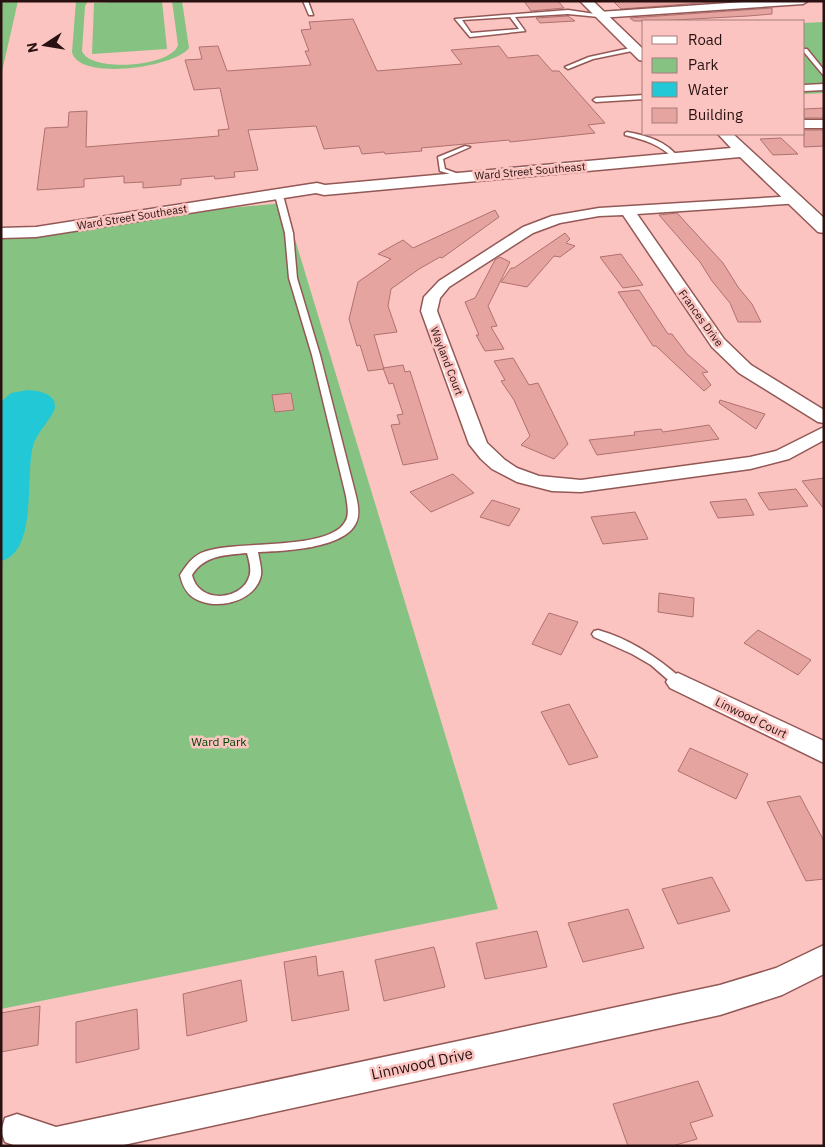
<svg xmlns="http://www.w3.org/2000/svg" width="825" height="1147" viewBox="0 0 825 1147" font-family="'IBM Plex Sans',sans-serif">
<rect width="100%" height="100%" fill="#fbc4c0"/>
<!-- green -->
<path fill="#86c383" d="M1 1H18L1 76Z
M76 1H88L85 6 82 51C90 73 172 67 178 45L172 1H182L189 48C174 68 78 81 72 52Z
M128 1H162L167 49 92 54 94 3Z
M824 22V93L804 94V23Z
M284 203 498 909 1 1009V236L113 219Z"/>
<!-- water -->
<path fill="#22c8d5" d="M28 390C38 391 55 393 55 406 56 414 36 433 33 446 25 475 38 552 1 561V402L11 393Z"/>
<!-- building -->
<path fill="#e6a4a0" stroke="#af716e" d="M524 1H558L564 8 531 11Z
M613 1H727L621 9Z
M772 8V14L748 16 657 21H634L630 18Z
M568 16 575 21 540 23 536 18Z
M353 19 377 71 462 64 451 50 499 46 508 58 538 55 552 71H559L605 123 588 125 595 133 510 142 509 140 421 148 422 151 385 154 384 152 362 154 359 146 324 149 316 126 248 130 258 170 234 172 235 177 215 179 214 176 181 179V185L143 188V182L124 183V176L84 179V187L37 190 45 128 68 127 69 112 87 111 86 147 219 136 218 130 229 129 220 88 194 90 185 60 202 59 199 47 218 46 227 71 311 65 305 51H309L301 30 311 29 309 22Z
M824 108V118H804V109Z
M804 130H824V146L804 147Z
M781 138 798 154 773 155 760 139Z
M495 210 499 217 442 258 440 257 419 269 391 289 388 306 397 332 374 335 384 369 368 371 360 345 357 346 349 319 358 282 391 259 378 254 403 240 413 248Z
M677 213 723 263 738 287 752 304 761 322H738L730 303 712 281 700 262 659 215Z
M565 233 570 239 566 243 575 246 560 257 554 256 527 287 501 282 511 268H514Z
M621 254 643 285 623 288 600 257Z
M500 257 510 262 488 306 497 326 491 327 504 349 485 351 476 335H479L465 302 475 298 495 260Z
M639 290 668 334H672L687 354 708 372 702 373 711 385 704 391 656 346H653L618 292Z
M513 358 529 385 538 383 568 444 554 459 521 445 530 436 514 400 501 381 505 380 494 361Z
M403 365 405 372 410 371 438 459 403 465 391 425 400 424 397 415 403 414 393 383 389 384 383 368Z
M291 393 294 410 275 412 272 395Z
M720 400 765 414 756 429 719 403Z
M709 425 719 439 597 455 589 440 635 435 634 432 661 429 663 432Z
M453 474 474 493 431 512 410 492Z
M824 478V509L802 481Z
M796 489 808 506 769 510 758 493Z
M746 499 754 515 718 518 710 502Z
M492 500 520 509 509 526 480 517Z
M635 512 648 539 603 544 591 517Z
M659 593 694 598 693 617 658 612Z
M549 613 578 622 561 655 532 644Z
M758 630 811 660 798 675 744 643Z
M569 704 598 757 569 765 541 712Z
M690 748 748 774 736 799 678 771Z
M800 796 824 841V879L806 881 767 802Z
M712 877 730 911 678 924 662 889Z
M628 909 644 948 583 962 568 923Z
M537 931 547 967 485 979 476 943Z
M434 947 445 987 384 1001 375 960Z
M316 956 318 976 343 971 349 1010 292 1021 284 962Z
M241 980 247 1021 187 1036 183 994Z
M40 1006 38 1045 1 1052V1013Z
M137 1009 139 1049 76 1063V1022Z
M698 1081 713 1116 690 1123 697 1139 672 1146H628L613 1104Z"/>
<g fill="none" stroke-linecap="round" stroke-linejoin="round">
<!-- service casing -->
<g stroke="#935855" stroke-width="3">
<path id="service" d="M303 1H308L313 15H309Z
M568 10 602 15 599 17 568 14 515 17 525 31 470 37 455 19ZM510 17 519 29 471 33 462 20Z
M635 47 637 50 593 59 568 69 565 67 589 57Z
M804 49H807L824 70V76L804 52Z
M644 95V99L596 102 593 100 596 98Z
M627 132C648 136 666 141 679 158L674 159C660 144 644 140 625 135V133Z
M465 146 470 147 443 159 445 169 464 176V178L440 171 438 157Z
M273 191H279L284 199 293 233 297 278 320 355 356 496C358 504 360 515 356 523 344 549 283 551 258 552 259 559 262 568 261 575 256 603 210 613 190 595 184 589 182 583 180 575 186 566 191 558 201 553 233 539 328 552 345 522 350 515 347 504 346 496L312 355 289 278 285 233 276 199 272 193ZM247 553C249 560 252 570 249 577 242 600 199 605 192 575 204 555 226 555 247 553Z
M598 630C630 639 657 657 682 679L684 682 682 685H674L651 665 632 654 594 637 592 634 594 631Z"/>
</g>
<!-- minor casing -->
<g stroke="#935855" stroke-width="3">
<path id="minor" d="M758 1H808L803 4 599 18 594 15 599 12Z
M824 84V90L804 91V85Z
M804 120H824V128H804Z
M796 196 801 197 803 200 801 203 637 214 724 339 751 365 824 410V423L818 422 739 373 712 347 623 215 599 216 560 223 533 233 449 287 440 298 437 311 487 443 505 460 517 468 539 476 581 480 750 457 776 451 824 427V440L789 459 750 469 581 492 552 491 517 482 492 469 481 459 469 444 421 311 424 297 439 281 523 227 552 216 599 208Z
M678 673 824 741V763L670 688 666 682 670 676Z
M824 945V974L782 995 720 1015 119 1146H16L5 1142 1 1131 5 1118 17 1114 56 1127 720 985 776 968Z"/>
</g>
<!-- tertiary casing -->
<g stroke="#935855" stroke-width="3">
<path id="tertiary" d="M580 1H593L644 50V61L639 60Z
M718 134H733L824 218V233L818 232 740 157 324 195 316 193 36 237 1 238V228L36 227 317 183 325 185 731 148Z"/>
</g>
<!-- service -->
<use href="#service" fill="#fff" fill-rule="evenodd"/>
<!-- minor -->
<use href="#minor" fill="#fff" fill-rule="evenodd"/>
<!-- tertiary -->
<use href="#tertiary" fill="#fff" fill-rule="evenodd"/>
</g>
<g text-anchor="middle" stroke-width="5" stroke-linejoin="round" paint-order="stroke">
<!-- far-street labels -->
<g font-size="11" fill="#281110" stroke="#fbc4c0">
<text transform="translate(530 171) rotate(-5)" y="4">Ward Street Southeast</text>
<text transform="translate(132 217) rotate(-9)" y="4">Ward Street Southeast</text>
<text transform="translate(701 318) rotate(54)" y="4">Frances Drive</text>
<text transform="translate(447 361) rotate(69)" y="4">Wayland Court</text>
</g>
<!-- street labels -->
<g font-size="12" fill="#281110" stroke="#fbc4c0">
<text transform="translate(751 718) rotate(26)" y="4">Linwood Court</text>
</g>
<!-- park labels -->
<g font-size="12" fill="#004202" stroke="#fbc4c0">
<text x="219" y="746">Ward Park</text>
</g>
<!-- near-street labels -->
<g font-size="15" fill="#281110" stroke="#fbc4c0">
<text transform="translate(422 1064) rotate(-12)" y="5">Linnwood Drive</text>
</g>
</g>
<!-- border -->
<rect width="825" height="1147" fill="none" stroke="#281110" stroke-width="5"/>
<!-- legend -->
<rect x="642" y="20" width="162" height="115" fill="#fbc4c0" stroke="#a77c7a"/>
<rect x="652" y="36" width="25" height="8" fill="#ffffff" stroke="#a77c7a"/>
<text x="688" y="45" font-size="15" fill="#281110">Road</text>
<rect x="652" y="58" width="25" height="15" fill="#86c383" stroke="#a77c7a"/>
<text x="688" y="70" font-size="15" fill="#281110">Park</text>
<rect x="652" y="82" width="25" height="15" fill="#22c8d5" stroke="#a77c7a"/>
<text x="688" y="95" font-size="15" fill="#281110">Water</text>
<rect x="652" y="108" width="25" height="15" fill="#e6a4a0" stroke="#a77c7a"/>
<text x="688" y="120" font-size="15" fill="#281110">Building</text>
<!-- north arrow -->
<g transform="translate(45 45) rotate(258)" stroke="#fbc4c0" stroke-width="4" paint-order="stroke">
<path d="M0-4L9 19L0 12L-9 19Z" fill="#281110"/>
<text y="-8" font-size="14" font-weight="bold" text-anchor="middle" fill="#281110">N</text>
</g>
</svg>
